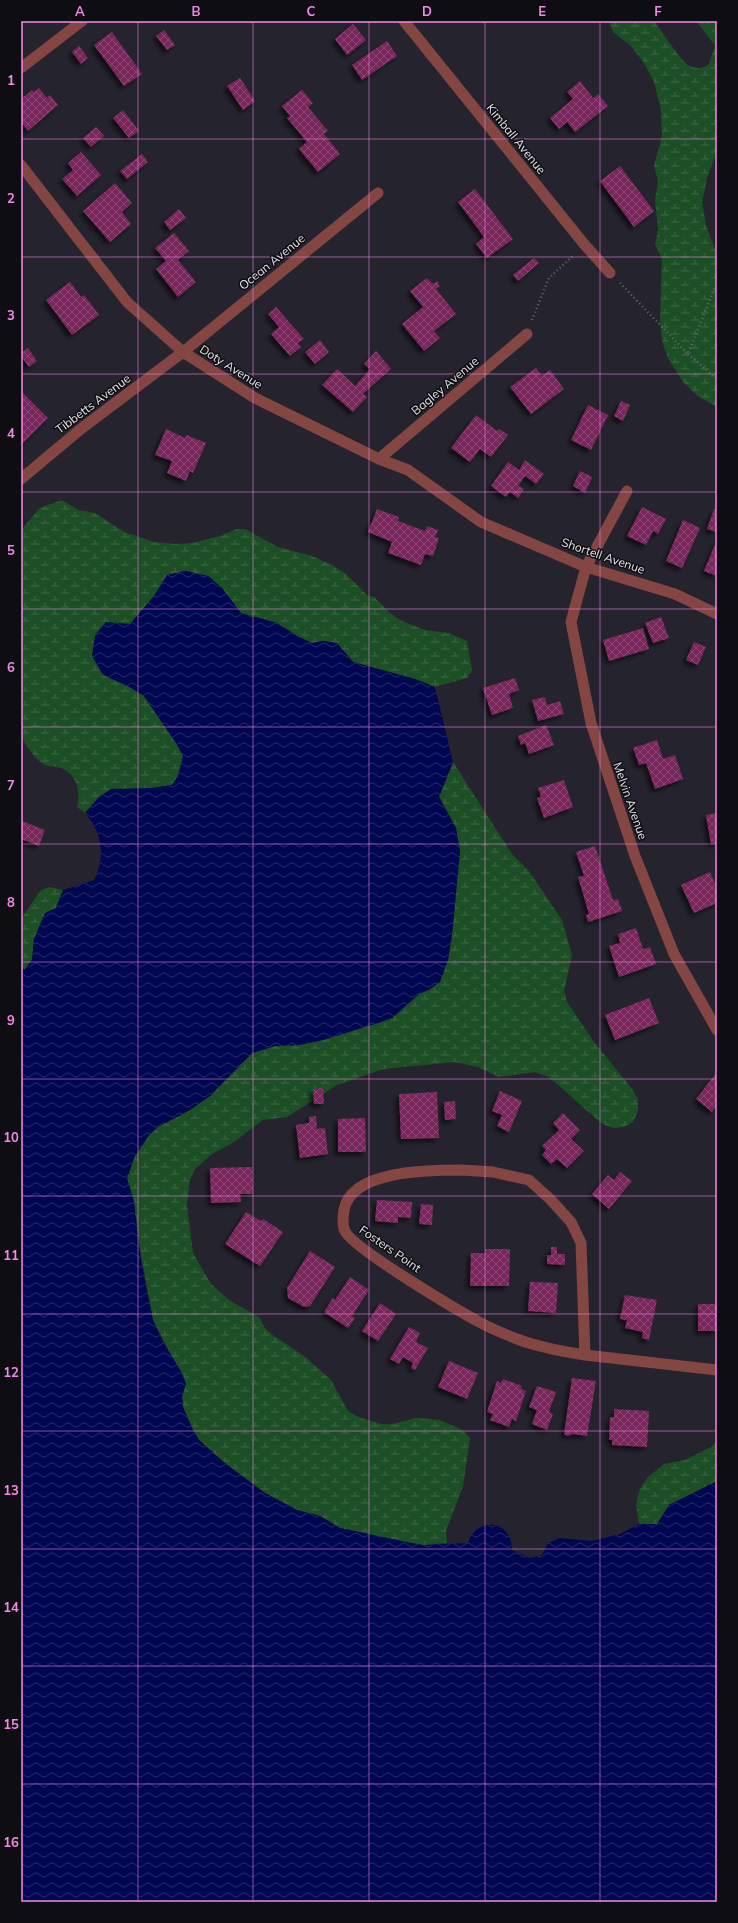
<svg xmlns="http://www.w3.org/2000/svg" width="738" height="1923" viewBox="0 0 738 1923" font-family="Mulish,sans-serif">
<defs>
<pattern id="forest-crowns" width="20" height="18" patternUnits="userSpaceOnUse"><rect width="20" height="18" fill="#1c4f25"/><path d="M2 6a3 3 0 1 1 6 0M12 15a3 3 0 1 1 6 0" fill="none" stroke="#3d6845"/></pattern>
<pattern id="wetland-marsh" width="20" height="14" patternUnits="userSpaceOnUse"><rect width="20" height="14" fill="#1c4f25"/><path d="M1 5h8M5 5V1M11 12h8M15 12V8" fill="none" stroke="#3d6845"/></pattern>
<pattern id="water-waves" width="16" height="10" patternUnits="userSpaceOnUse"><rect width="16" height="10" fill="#00064f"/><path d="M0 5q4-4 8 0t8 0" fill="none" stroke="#252a68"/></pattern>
<pattern id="building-cross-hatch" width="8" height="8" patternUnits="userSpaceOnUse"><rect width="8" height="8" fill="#78265b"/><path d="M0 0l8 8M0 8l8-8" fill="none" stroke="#8b4573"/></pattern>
<filter id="shadow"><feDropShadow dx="-3.5" dy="3.5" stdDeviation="2" flood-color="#0009"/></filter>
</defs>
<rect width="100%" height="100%" fill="#25242e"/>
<!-- forest -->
<path fill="url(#forest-crowns)" d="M696 21H717V48Z"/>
<!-- wetland -->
<path fill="url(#wetland-marsh)" d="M609 21H654C660 29 682 62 688 65 695 69 703 69 709 64L717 40V151L707 178 702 202 706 225 717 255V407L698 396 683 382 668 358 662 341 660 320 662 259 655 244 658 230 655 200 658 181 654 166 662 136 661 110 654 82 644 63 630 45 613 32Z
M62 500 78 510 95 513 124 532 154 542 176 544 193 543 220 536 237 529H245L278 547 312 556 332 565 346 574 367 595 374 597 390 613 402 621 425 630 449 633 467 641 472 670 467 678 435 687 415 679 353 662 336 643 323 641 312 643 299 637 277 623 241 613 222 588 208 576 186 571 167 575 154 596 130 624 103 675 128 686 144 696 176 743 183 756 178 776 172 785 99 797 85 813 77 807C81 792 77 774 61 768 56 766 49 767 45 765 34 759 28 747 21 737V530L40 508Z
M453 762 512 854 529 871 562 920 572 955 564 991 567 1002 594 1042 632 1089 638 1099V1111L633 1122 624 1127 613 1128 601 1123 556 1083 546 1076 535 1072 499 1077 478 1067 455 1062 383 1069 337 1085 287 1117 263 1120 234 1142 212 1154 195 1169 190 1180 187 1205 193 1253 211 1284 229 1300 259 1317 265 1328 274 1336 304 1356 331 1380 348 1411 358 1417 381 1424H393L416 1418 440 1420 462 1430 470 1438 463 1486 446 1531 447 1543 423 1545 411 1543 340 1528 320 1516 297 1510 265 1493 226 1464 199 1440 193 1430 183 1407 182 1396 186 1384 153 1320 127 1178 135 1156 149 1135 158 1127 190 1110 210 1096 252 1053 275 1046 299 1045 323 1040 381 1022 392 1018 419 994 430 989 448 960 452 935 460 851 456 828 439 797Z
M50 887 63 890 56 908 45 914 34 939 32 960 25 969 21 970V919L41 890Z
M717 1441V1481L669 1505 657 1524H639L636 1504 640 1489 648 1477 664 1464 685 1460 711 1447Z"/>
<!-- water -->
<path fill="url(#water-waves)" d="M186 571 208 576 222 588 241 613 277 623 299 637 312 643 323 641 337 643 353 662 415 679 435 687 453 762 439 797 456 828 460 851 452 935 448 960 440 982 430 989 419 994 392 1018 381 1022 323 1040 299 1045 275 1046 252 1053 210 1096 190 1110 158 1127 149 1135 135 1156 127 1178 134 1201 141 1261 153 1320 163 1342 182 1373 186 1384 182 1396 183 1407 193 1430 199 1440 226 1464 265 1493 297 1510 320 1516 340 1528 411 1543 423 1545 468 1543C477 1515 513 1521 512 1550L530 1558 542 1555 548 1543 559 1538 592 1541 620 1534 639 1524H657L669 1505 717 1481V1902H21V970L25 969 32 960 34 939 45 913 56 908 63 890 94 880C106 857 102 832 85 813L99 797 111 789 150 788 172 785 178 776 183 756 176 743 144 696 128 686 103 675 92 656 95 635 106 622 130 624 154 596 167 575Z"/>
<!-- building -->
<path fill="url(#building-cross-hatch)" filter="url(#shadow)" d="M353 24 366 40 347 55 335 39Z
M164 30 175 45 167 50 156 36Z
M112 32 142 74 124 86 94 45Z
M387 41 397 56 362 80 352 65Z
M79 46 88 58 81 64 72 52Z
M240 78 255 101 243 110 227 86Z
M580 81 593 98 598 94 608 106 575 132 567 122 559 129 550 118 573 99 567 92Z
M39 88 47 98 50 95 58 105 28 131 21 122V99L32 90 34 92Z
M302 90 313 103 308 107 328 131 324 134 340 154 318 172 299 149 307 142 287 118 290 116 282 106Z
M123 110 139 131 129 138 113 118Z
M96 127 104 136 91 147 83 138Z
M81 152 101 175 77 196 62 179 73 170 68 163Z
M142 154 148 162 127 179 120 171Z
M620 166 654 211 634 227 600 181Z
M115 183 132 203 122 212 131 224 110 242 83 211Z
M475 189 513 239 487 258 476 244 484 237 458 202Z
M179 209 186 218 170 230 164 222Z
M174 233 189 251 178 260 196 282 178 297 156 269 166 261 155 248Z
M534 258 539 263 518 281 513 275Z
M427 278 433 284 437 281 440 286 436 289 456 314 434 331 440 338 424 351 402 324 423 307 410 291Z
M70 282 81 297 84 295 99 315 72 335 46 300Z
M276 307 304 339 298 343 301 347 290 356 271 334 279 327 268 314Z
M320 340 329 352 315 364 305 352Z
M28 348 37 361 29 367 21 356V353Z
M376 351 391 369 363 394 367 397 353 412 322 385 337 369 355 386 370 369 364 364Z
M536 368 542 376 550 370 564 389 531 414 510 387Z
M21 391 48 418 21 445Z
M621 401 630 405 623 421 614 416Z
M588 405 608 415 591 450 571 440Z
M476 415 497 431 499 429 508 435 491 457 480 449 470 462 451 448Z
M166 429 185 438 186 435 206 443 193 473 190 471 186 481 167 473 172 461 155 455Z
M525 460 544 474 536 484 525 476 518 486 524 489 518 498 510 492 506 497 491 486 508 462 519 470Z
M580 471 592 477 585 493 573 486Z
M642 507 666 519 658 534 653 531 646 545 627 536Z
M377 509 399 517 398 521 425 531 427 526 438 530 435 537 439 538 433 556 425 554 421 565 388 553 392 542 368 532Z
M714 509 717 510 716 532 707 529Z
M683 520 700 528 682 568 666 561Z
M717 540V576L704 571Z
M661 617 669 638 653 643 645 623Z
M643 628 649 649 609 661 603 640Z
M694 642 706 647 698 665 686 660Z
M515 678 519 690 509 694 513 708 492 715 483 688Z
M545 697 547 705 560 701 564 714 538 721 532 700Z
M546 725 554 745 529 754 525 743 521 745 518 736Z
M657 740 663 759 675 755 683 779 655 789 646 763 639 765 633 748Z
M564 780 573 807 544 818 537 798 541 797 538 788Z
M717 813V843L711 844 706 815Z
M22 821 45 830 39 846 21 839Z
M595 846 613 900 618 899 622 911 588 922 586 915 589 914 578 877 584 876 576 852Z
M710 872 717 888V903L694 913 681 885Z
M636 928 643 949 650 947 656 964 619 977 609 946 620 943 618 934Z
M649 998 659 1023 615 1040 605 1015Z
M717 1072V1105L712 1112 696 1099Z
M323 1088 324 1104H314L313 1089Z
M500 1091 522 1101 509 1132 497 1126 502 1115 492 1111Z
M437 1092 439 1138 401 1139 399 1094Z
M455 1101 456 1119 445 1120 444 1102Z
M563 1113 580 1130 571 1139 584 1151 567 1168 557 1159 551 1164 542 1155 546 1150 542 1146 559 1130 553 1123Z
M316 1116 317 1129 325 1128 328 1154 300 1158 296 1125 309 1123V1117Z
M365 1118 366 1152H338V1119Z
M252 1167 253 1194H240L241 1202 211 1203 210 1168Z
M620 1172 632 1181 609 1209 592 1194 608 1175 614 1180Z
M377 1200 412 1202 411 1218 398 1217V1223L375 1221Z
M421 1204 433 1205 432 1225 419 1224Z
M246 1212 261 1221 263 1219 283 1232 260 1266 225 1244Z
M551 1247H557V1254H565V1265L547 1264V1255H551Z
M485 1249H510L509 1286H470L471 1253H485Z
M310 1251 335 1267 310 1306 304 1307 288 1298 287 1288Z
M350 1277 369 1290 352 1316 355 1318 348 1328 324 1312 333 1298 335 1300Z
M530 1282 558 1283 556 1313 528 1311Z
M625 1295 657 1300 649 1340 642 1338 643 1332 625 1328 627 1320 620 1319Z
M380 1303 396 1314 378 1341 362 1331Z
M698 1304H717V1331H698Z
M409 1327 420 1333 416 1342 428 1348 415 1370 411 1368 413 1363 403 1357 399 1364 390 1359Z
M449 1361 478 1373 467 1399 438 1387Z
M572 1378 596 1381 587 1436 573 1434 567 1436 564 1434Z
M503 1379 522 1386 521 1389 526 1391 516 1421 512 1419 509 1427 490 1420 493 1414 487 1412 497 1381 501 1383Z
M537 1386 556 1392 549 1412 553 1414 547 1430 532 1424 537 1410 529 1407Z
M614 1409 649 1411 647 1447 612 1445V1440H609L610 1417H614Z"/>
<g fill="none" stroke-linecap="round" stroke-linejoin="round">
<!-- path -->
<path stroke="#686770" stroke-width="2.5" stroke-dasharray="1 3" stroke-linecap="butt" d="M620 283 688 354 717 282
M532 320 549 278 574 255
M688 354 717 379"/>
<!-- minor -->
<path stroke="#844642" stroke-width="11" d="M404 21 584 244 610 273
M21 68 82 21
M21 165 127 302 183 352 255 398 379 459 408 470 481 522 586 567 675 594 717 614
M379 459 527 334
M21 479 82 428 183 352 378 193
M627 491 586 567 571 622 591 723 635 856 674 954 717 1030
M462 1170 493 1172 529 1180 550 1199 571 1222 581 1243 585 1355C565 1352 545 1348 525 1342 512 1337 496 1331 483 1324 462 1313 352 1248 345 1231 342 1225 343 1216 344 1210 351 1170 429 1170 462 1170Z
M585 1355 717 1370"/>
</g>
<!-- grid -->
<path fill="none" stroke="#f788eb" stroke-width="1" stroke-opacity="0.55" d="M138 21V1902M253 21V1902M369 21V1902M485 21V1902M600 21V1902M21 139H717M21 257H717M21 374H717M21 492H717M21 609H717M21 727H717M21 844H717M21 962H717M21 1079H717M21 1196H717M21 1314H717M21 1431H717M21 1549H717M21 1666H717M21 1784H717"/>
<g text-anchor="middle" stroke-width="3" stroke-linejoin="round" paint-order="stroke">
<!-- street labels -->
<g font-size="12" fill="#e5e5eb" stroke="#0e0e12">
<text transform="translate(516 139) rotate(51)" y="4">Kimball Avenue</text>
<text transform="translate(272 262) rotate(-39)" y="4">Ocean Avenue</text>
<text transform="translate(231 367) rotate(32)" y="4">Doty Avenue</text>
<text transform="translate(445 386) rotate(-40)" y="4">Bagley Avenue</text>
<text transform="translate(93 404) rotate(-37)" y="4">Tibbetts Avenue</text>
<text transform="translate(603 556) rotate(19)" y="4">Shortell Avenue</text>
<text transform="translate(630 801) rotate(71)" y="4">Melvin Avenue</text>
<text transform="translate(390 1249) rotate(35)" y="4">Fosters Point</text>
</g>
</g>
<!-- border -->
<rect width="738" height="1923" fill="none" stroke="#0e0e12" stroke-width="44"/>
<rect x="22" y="22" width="694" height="1879" fill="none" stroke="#f788eb" stroke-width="1.5"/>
<g font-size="13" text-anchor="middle" font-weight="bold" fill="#f788eb">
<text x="80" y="16">A</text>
<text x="196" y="16">B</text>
<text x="311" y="16">C</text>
<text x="427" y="16">D</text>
<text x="542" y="16">E</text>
<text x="658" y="16">F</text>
<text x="11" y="85">1</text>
<text x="11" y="203">2</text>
<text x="11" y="320">3</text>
<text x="11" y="438">4</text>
<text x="11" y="555">5</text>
<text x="11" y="672">6</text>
<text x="11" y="790">7</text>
<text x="11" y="907">8</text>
<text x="11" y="1025">9</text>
<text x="11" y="1142">10</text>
<text x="11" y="1260">11</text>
<text x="11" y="1377">12</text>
<text x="11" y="1495">13</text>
<text x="11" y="1612">14</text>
<text x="11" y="1729">15</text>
<text x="11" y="1847">16</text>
</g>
</svg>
